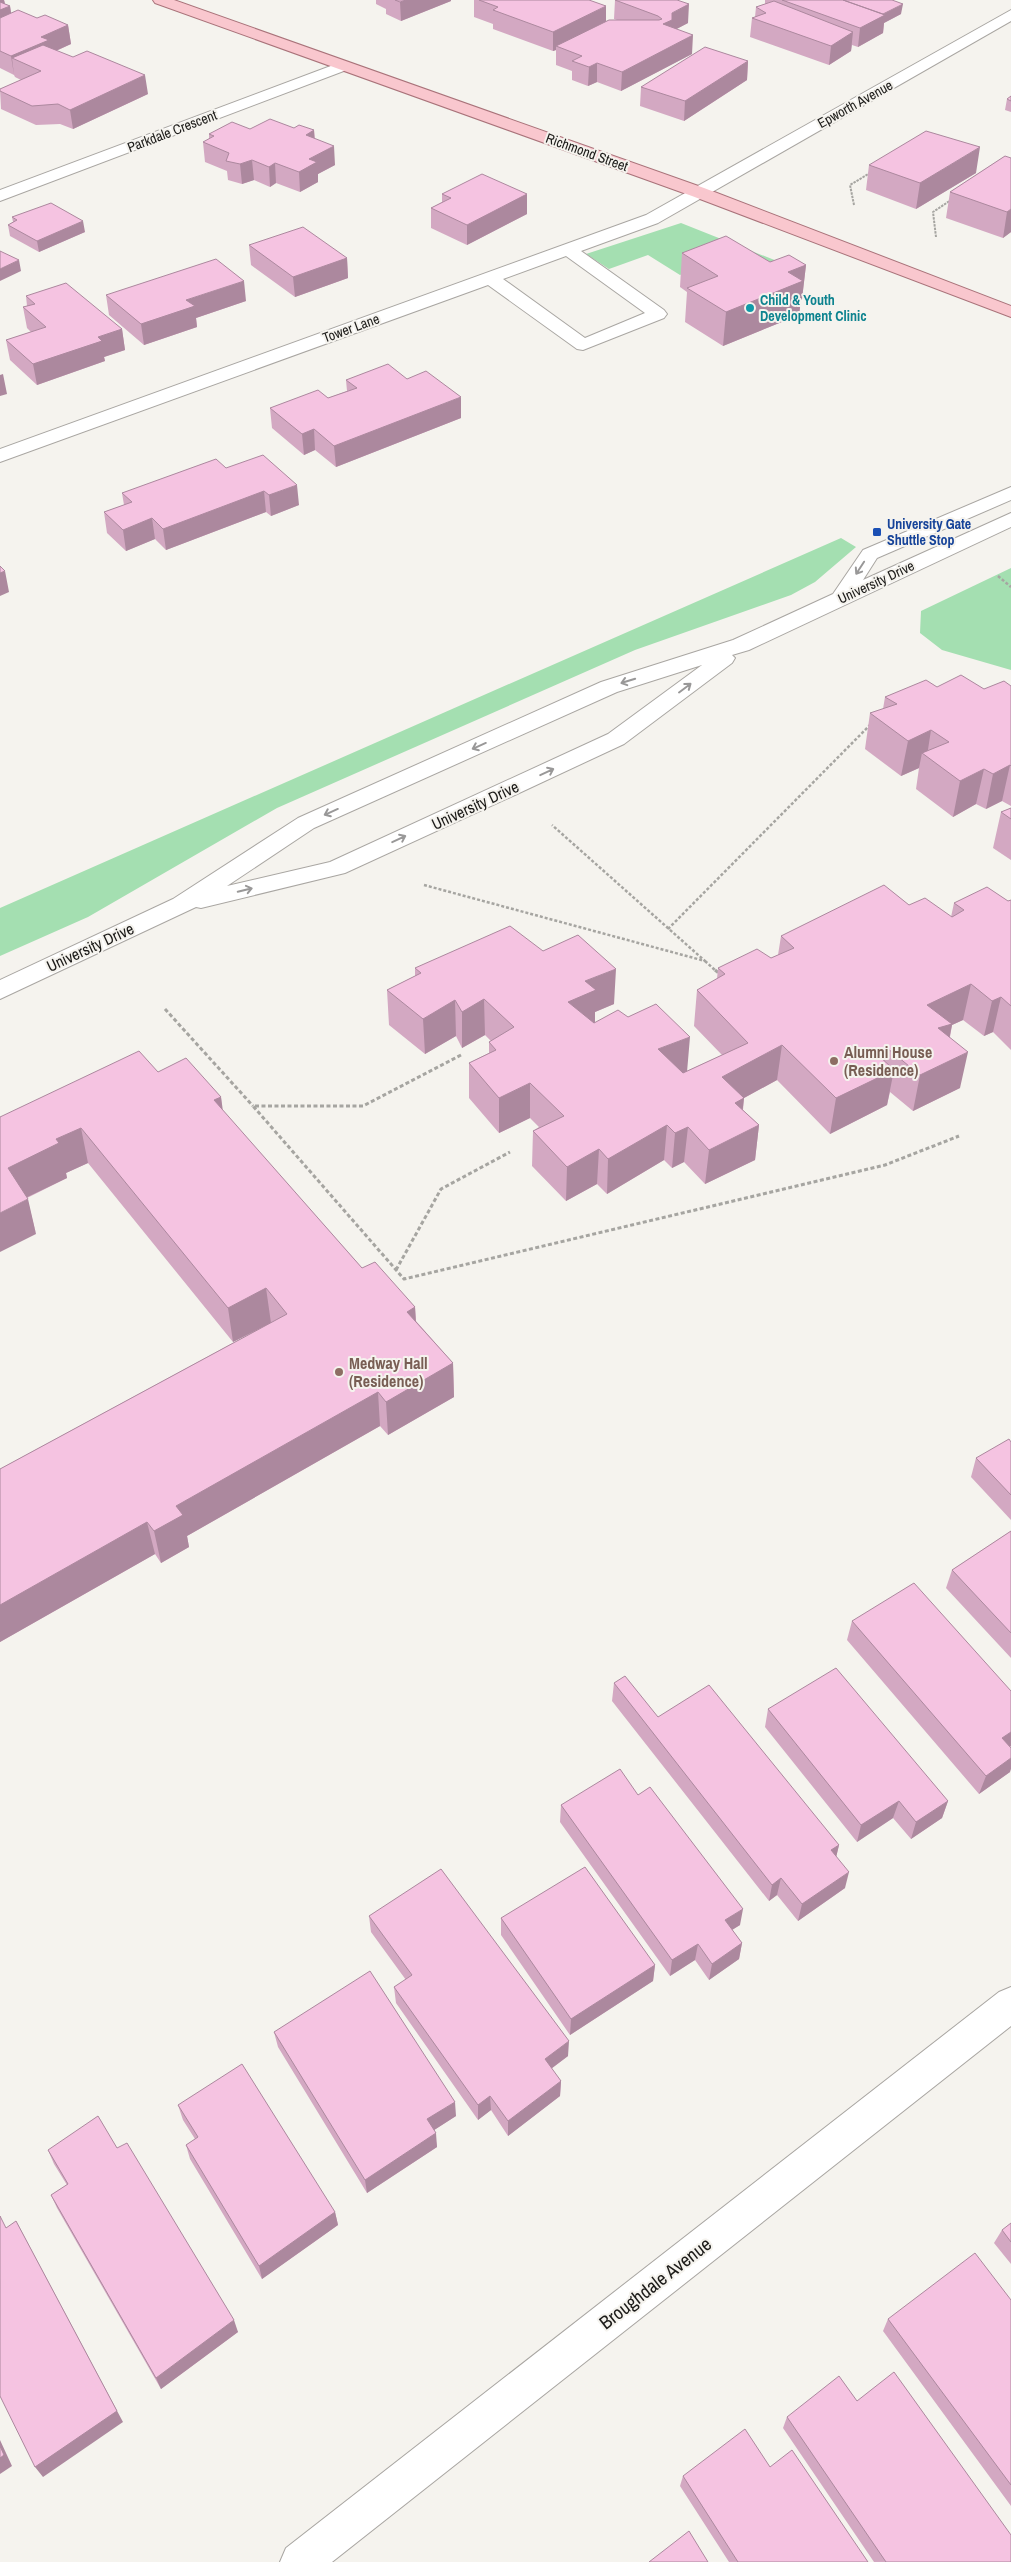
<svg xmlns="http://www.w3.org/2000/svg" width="1011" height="2562" viewBox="0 0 1011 2562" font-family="'Archivo Narrow',sans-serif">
<rect width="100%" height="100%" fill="#f5f3ee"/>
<!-- green -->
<path fill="#a4dfb1" d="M681 223 792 267 721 258 680 275 648 255 609 269 586 254Z
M841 538 856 547 815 582 791 595 635 650 277 808 88 917 0 956V908Z
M1011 568V670L942 650 920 633 921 611Z"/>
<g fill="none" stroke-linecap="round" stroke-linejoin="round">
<!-- minor casing -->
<g stroke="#a9a6a2" stroke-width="2">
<path id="minor" d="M1011 10V21L658 223 581 251 664 310 667 314 664 318 583 350 577 349 488 285 0 462V449L646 215ZM566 256 645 313 585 338 503 279Z
M344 61 352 66 349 69 0 201V190Z
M1011 487V500L877 558 863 580 1011 513V527L749 650 732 655 735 658 732 663 624 744 517 794 345 873 201 908 196 907 0 999V980L173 899 298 818 601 682 733 640 833 594 863 550ZM702 665 608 734 330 862 227 886 314 828 617 692Z
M1011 1987V2026L332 2562H280L286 2548 999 1992Z"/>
</g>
<!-- major casing -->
<g stroke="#a9737a" stroke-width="2">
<path id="major" d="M153 0H174L704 188 1011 306V317L692 196 155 3Z"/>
</g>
<!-- path-far2 -->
<path stroke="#a6a5a1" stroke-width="2" stroke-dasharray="2.5 1" stroke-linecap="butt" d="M854 205 850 185 870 173
M936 237 933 212 951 200"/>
<!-- path-far1 -->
<path stroke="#a6a5a1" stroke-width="2.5" stroke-dasharray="3 2" stroke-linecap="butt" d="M998 576 1011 587
M424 885 705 961 552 825
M668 929 871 724
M705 961 716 971"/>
<!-- path -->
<path stroke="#a6a5a1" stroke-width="3" stroke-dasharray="4 2.5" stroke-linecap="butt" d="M715 970 720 974
M165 1009 253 1106
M461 1055 363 1106H253L404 1279 885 1165 959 1136
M396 1270 441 1189 510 1152"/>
<!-- minor -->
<use href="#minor" fill="#fff" fill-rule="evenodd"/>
<!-- major -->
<use href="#major" fill="#f9c7ce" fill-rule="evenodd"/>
</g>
<!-- wall -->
<path fill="#d3a8c2" d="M0 0H4L5 4 10 6 11 13 68 25 71 44 56 51 148 94 73 129 60 124 36 125 1 109 0 89 21 80 15 77 14 75 0 68Z
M376 0H451V1L401 21 386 14V9L376 4Z
M474 0H589L606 21 617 20 614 19 615 0 688 23 676 29 692 54 621 91 597 82 588 86 572 80V71L556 65V50L553 51 493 29V24L474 17Z
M765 0H892L901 14 884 23 883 33 858 47 852 45 851 51 829 65 750 37 752 18 755 17 756 7 765 4Z
M748 61 747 80 684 121 640 106 641 87Z
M1011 96V112L1005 110 1007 99Z
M294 128 314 130 315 139 335 165 318 174V182L300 192 276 183 270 187 254 180 242 184 228 180 227 171 205 162 203 142 209 139V134L250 129Z
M1005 156 1011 232 1003 238 946 218 950 192Z
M869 165 976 173 916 209 866 190Z
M442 194H527V214L467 245 431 228V208L442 202Z
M12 217 85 232 39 252 10 236 8 225 13 222Z
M249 245 347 258 348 278 295 297 251 265Z
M682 253 806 265 802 299 801 300 799 315 723 346 685 322 687 292 680 287Z
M106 295 246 301 196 318 197 327 144 345 109 315Z
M26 296 122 329 125 350 104 357 105 361 37 385 10 360 6 340 31 332 27 328 23 307 27 306Z
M407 379 461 418 336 467 315 450 304 455 272 428 270 408 328 398 347 391 346 380Z
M226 468 299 505 271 516 266 512 166 550 155 539 126 551 107 533 104 512 124 505 122 493Z
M1011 686V806L1002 801 986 809 976 804 953 817 916 789 919 768 901 776 865 749 870 713 883 709 885 697 937 687 984 689Z
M1011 808V860L993 848 1001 812Z
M1011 900V1050L993 1032 984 1036 963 1020 952 1025 950 1037 960 1088 913 1111 890 1092 887 1105 830 1134 777 1080 744 1098 743 1110 759 1125 755 1160 705 1184 684 1162 672 1168 664 1160 607 1194 597 1184 566 1201 532 1166 533 1131 539 1127 530 1118 499 1133 469 1098V1063L489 1053V1042L491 1041 485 1035 462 1048 456 1036 425 1054 389 1025 387 990 415 976V968L614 1004 595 1012V1022L687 1071 722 1055 694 1026 697 990 717 979 718 968 771 958 778 955 781 936 909 905 951 917 954 903 1008 901Z
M158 1072 221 1097 222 1110 362 1268 415 1307 416 1321 453 1363 454 1397 388 1435 380 1426 187 1536 189 1547 161 1563 155 1554 0 1642V1469L266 1325 233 1342 88 1163 66 1173 67 1178 27 1198 36 1234 0 1117Z
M1011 1442V1520L971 1477 976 1458Z
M1011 1531V1658L946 1588 952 1570Z
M852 1621 1011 1691V1746L1010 1747V1772L979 1794 847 1640Z
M614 1683 658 1717 839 1845 836 1857 845 1888 798 1921 777 1895 769 1901 612 1701Z
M768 1709 948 1801 942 1818 911 1839 893 1818 857 1842 765 1727Z
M638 1795 740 1925 732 1930 742 1943 739 1959 709 1980 695 1960 670 1976 560 1822 561 1805Z
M369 1916 568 2056 551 2069 561 2081 560 2096 508 2136 491 2110 478 2120 396 2003 394 1987 406 1980 371 1932Z
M501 1918 655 1965 653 1981 570 2035 501 1935Z
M274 2032 456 2116 434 2130 437 2147 367 2193 278 2047Z
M178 2105 335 2212 338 2225 262 2279 190 2159 186 2145 195 2139 183 2120Z
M117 2148 238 2332 161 2389 57 2208 51 2195 67 2185 54 2164 48 2150Z
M1011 2223V2264L994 2243 1002 2230Z
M1011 2300V2506L883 2331 888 2319Z
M857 2401 1011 2562H874L783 2428 787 2417Z
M770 2467 868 2562H729L680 2486 683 2476Z"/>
<!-- shaded-wall -->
<path fill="#ac889e" d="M0 0H4L6 8 10 6 13 25 0 30Z
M406 0H451V1L401 21 400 2Z
M689 4 688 23 671 32 663 24 672 13Z
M903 4 901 14 884 23 883 33 858 47 860 28 880 16Z
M606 6V25L556 46V50L553 51V32Z
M68 25 71 44 51 53 12 58 14 75 11 56 41 37Z
M853 32 851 51 829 65 831 46Z
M693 35 692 54 621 91 622 72Z
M748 61 747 80 684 121 685 101Z
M597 63V82L588 86 589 67Z
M145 75 148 94 73 129 70 110Z
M314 130 315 150 306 135Z
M334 146 335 165 318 174V182L300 192 299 172 309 159Z
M980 147 976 173 916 209 920 183Z
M252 160 254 180 242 184 240 164Z
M275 163 276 183 270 187 269 167Z
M527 194V214L467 245V225Z
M1011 209V232L1003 238 1007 212Z
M83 221 85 232 39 252 37 241Z
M347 258 348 278 295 297 293 277Z
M19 260 21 271 0 281V269Z
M806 265 802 299 801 300 799 315 723 346 726 312 788 272Z
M244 281 246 301 196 318 197 327 144 345 141 324 186 300Z
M122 329 125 350 104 357 105 361 37 385 33 364 98 337Z
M3 374 7 394 0 396V375Z
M461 397V418L336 467 334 446Z
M314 429 315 450 304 455 302 434Z
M297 485 299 505 271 516 269 495Z
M264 491 266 512 166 550 163 529Z
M152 518 155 539 126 551 123 530Z
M5 571 9 592 0 596V573Z
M931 730 927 756 922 753 919 768 901 776 908 741Z
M1010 765 1002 801 986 809 993 774Z
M984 769 976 804 953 817 960 781Z
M616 969 614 1004 595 1012V1025L568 1002 585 981Z
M971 984 963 1020 952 1025 945 1060 927 1005Z
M1001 997 993 1032 984 1036 992 1001Z
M484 999 485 1035 462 1048V1012Z
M455 1000 456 1036 425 1054 423 1019Z
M690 1037 687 1072 655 1085 658 1049Z
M782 1045 777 1080 744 1098 740 1133 722 1077Z
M887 1048 881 1076 894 1070 887 1105 830 1134 836 1098 876 1053Z
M968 1052 960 1088 913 1111 920 1075Z
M530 1083V1118L499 1133V1098Z
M221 1097 226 1133 214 1100Z
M667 1125 664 1160 607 1194 608 1159Z
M759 1125 755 1160 705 1184 709 1150Z
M688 1127 684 1162 672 1168 675 1133Z
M81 1128 88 1163 66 1173 67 1178 17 1202 8 1168 56 1139Z
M599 1149 597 1184 566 1201 567 1167Z
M28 1199 36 1234 0 1252V1213Z
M266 1288 271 1323 233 1342 228 1308Z
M415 1307 417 1341 407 1312Z
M453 1363 454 1397 388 1435 386 1402Z
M378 1392 380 1426 187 1536 189 1547 161 1563 154 1531 176 1506Z
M147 1522 155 1554 0 1642V1605Z
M1011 1732V1746L996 1756 1002 1738Z
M1011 1758V1769L1010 1772 979 1794 986 1776Z
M899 1801 893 1818 857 1842 861 1825Z
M948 1801 942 1818 911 1839 916 1822Z
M839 1845 835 1862 831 1850Z
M849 1872 845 1888 798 1921 802 1904Z
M781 1878 777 1895 769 1901 772 1885Z
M743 1909 740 1925 722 1936 725 1920Z
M742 1943 739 1959 709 1980 712 1964Z
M698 1944 695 1960 670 1976 672 1960Z
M655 1965 653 1981 570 2035 571 2019Z
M569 2041 568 2056 544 2074 545 2059Z
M561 2081 560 2096 508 2136V2121Z
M490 2096 491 2110 478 2120V2105Z
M455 2102 456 2116 428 2134 427 2119Z
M436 2133 437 2147 367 2193 365 2180Z
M335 2212 338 2225 262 2279 259 2266Z
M16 2221 123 2422 43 2477 35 2467Z
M234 2320 238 2332 161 2389 156 2378Z
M0 2440 12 2466 0 2474Z"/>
<!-- building -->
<path fill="#f5c3e1" stroke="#ac889e" d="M395 0H406L400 2Z
M479 0H589L606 6 553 32 493 10 498 7Z
M615 0H677L689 4 672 13V20L663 24 693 35 622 72 597 63 589 67 572 61 582 56 556 46 609 20H659L662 19 658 16Z
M782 0H843L885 15 860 28Z
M843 0H892L903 4 883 14Z
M774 1 853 32 831 46 752 18 766 13 756 7Z
M0 2 10 6 0 10Z
M18 10 37 18 45 15 68 25 41 37 49 40 11 56 0 51V18Z
M43 45 73 57 87 51 145 75 70 110 58 104 32 106 0 91V89L41 71 12 58Z
M705 47 748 61 685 101 641 87Z
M1011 96V101L1007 99Z
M270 119 294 128 299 125 314 130 306 135 334 146 309 159 317 162 299 172 275 163 269 167 252 160 240 164 226 161 229 153 203 142 214 136 209 134 232 122 250 129Z
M926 131 980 147 920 183 869 165Z
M1005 156 1011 158V209L1007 212 950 192Z
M482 174 527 194 467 225 431 208 451 198 442 194Z
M51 203 83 221 37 241 8 225 17 220 12 217Z
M303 227 347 258 293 277 249 245Z
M726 236 770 262 789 255 806 265 788 272 803 281 726 312 687 288 718 276 682 253Z
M0 251 19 260 0 269Z
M216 259 244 281 186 300 195 306 141 324 106 295Z
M66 283 122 329 98 337 102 341 33 364 6 340 46 327 23 307 35 304 26 296Z
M388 364 407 379 426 371 461 397 334 446 314 429 302 434 270 408 318 390 328 398 357 388 346 380Z
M263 455 297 485 269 495 264 491 163 529 152 518 123 530 104 512 132 502 122 493 216 459 226 468Z
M0 566 5 571 0 573Z
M961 675 984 689 1004 681 1011 686V766L1010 765 993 774 984 769 960 781 922 753 949 742 931 730 908 741 870 713 897 704 885 697 926 680 937 687Z
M1011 808V819L1001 812Z
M884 885 909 905 925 898 952 917 964 910 954 903 987 887 1008 901 1011 900V1006L1001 997 992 1001 971 984 927 1005 952 1024 938 1028 968 1052 920 1075 887 1048 876 1053 894 1070 836 1098 782 1045 722 1077 744 1098 735 1103 759 1125 709 1150 688 1127 675 1133 667 1125 608 1159 599 1149 567 1167 533 1131 564 1116 530 1083 499 1098 469 1063 496 1050 489 1042 514 1027 484 999 462 1012 455 1000 423 1019 387 990 421 973 415 968 510 926 543 951 578 935 616 969 585 981 596 990 568 1002 594 1023 618 1010 628 1017 656 1004 690 1037 658 1049 683 1073 748 1043 697 990 725 974 718 968 757 949 771 958 794 948 781 936Z
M139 1051 158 1072 186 1058 221 1097 214 1100 362 1268 375 1262 415 1307 407 1312 453 1363 386 1402 378 1392 176 1506 183 1515 154 1531 147 1522 0 1605V1469L287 1314 266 1288 228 1308 81 1128 56 1139 59 1143 8 1168 28 1199 0 1213V1117Z
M1009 1439 1011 1442V1495L976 1458Z
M1011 1531V1633L952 1570Z
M914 1583 1011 1691V1732L1002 1738 1011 1748V1758L986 1776 852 1621Z
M836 1668 948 1801 916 1822 899 1801 861 1825 768 1709Z
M625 1676 658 1717 709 1685 839 1845 831 1850 849 1872 802 1904 781 1878 772 1885 614 1683Z
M620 1769 638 1795 650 1787 743 1909 725 1920 742 1943 712 1964 698 1944 672 1960 561 1805Z
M585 1867 655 1965 571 2019 501 1918Z
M441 1869 569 2041 545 2059 561 2081 508 2121 490 2096 478 2105 394 1987 412 1975 369 1916Z
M370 1971 455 2102 427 2119 436 2133 365 2180 274 2032Z
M242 2064 335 2212 259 2266 186 2145 198 2137 178 2105Z
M98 2116 117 2148 127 2143 234 2320 156 2378 51 2195 68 2184 48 2150Z
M0 2216 6 2228 16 2221 117 2411 35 2467 0 2396Z
M1011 2223V2242L1002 2230Z
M975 2253 1011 2300V2485L888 2319Z
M894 2372 1011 2535V2562H886L787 2417 839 2376 857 2401Z
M745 2429 770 2467 792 2450 868 2562H738L683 2476Z
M0 2446 4 2455 0 2458Z
M689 2531 708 2562H649Z"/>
<!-- one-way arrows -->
<defs><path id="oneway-shaft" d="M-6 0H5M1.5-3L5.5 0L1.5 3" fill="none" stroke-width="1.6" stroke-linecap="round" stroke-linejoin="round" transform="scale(1.25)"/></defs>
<g stroke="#999898">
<use href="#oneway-shaft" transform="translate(860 568) rotate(123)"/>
<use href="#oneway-shaft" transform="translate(628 681) rotate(163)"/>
<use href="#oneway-shaft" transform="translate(685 688) rotate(-37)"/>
<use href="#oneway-shaft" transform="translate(479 746) rotate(156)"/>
<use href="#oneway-shaft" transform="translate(547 772) rotate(-25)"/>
<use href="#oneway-shaft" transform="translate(331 812) rotate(156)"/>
<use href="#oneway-shaft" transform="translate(399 839) rotate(-25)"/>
<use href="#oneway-shaft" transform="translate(245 890) rotate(-14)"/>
</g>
<!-- markers -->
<circle fill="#0f9aa8" stroke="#f5f3ee" stroke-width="2" cx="750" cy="308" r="5"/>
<rect fill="#1a4fb4" stroke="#f5f3ee" stroke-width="2" x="872" y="527" width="10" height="10" rx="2.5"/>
<g fill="#8d6e63" stroke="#f5f3ee" stroke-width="2">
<circle cx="834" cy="1061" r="5"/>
<circle cx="339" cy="1372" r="5"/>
</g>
<g text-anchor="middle" stroke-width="4" stroke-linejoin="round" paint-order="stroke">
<!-- far-street labels -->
<g font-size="14" fill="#1c1b19" stroke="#f5f3ee">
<text transform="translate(855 104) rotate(-29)" y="5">Epworth Avenue</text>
<text transform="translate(172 131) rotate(-21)" y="5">Parkdale Crescent</text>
<text transform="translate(587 152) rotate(20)" y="5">Richmond Street</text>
<text transform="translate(351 328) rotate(-20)" y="5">Tower Lane</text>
<text transform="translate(876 582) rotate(-25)" y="5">University Drive</text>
</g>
<!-- far-culture labels -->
<g font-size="14" font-weight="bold" fill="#0d838f" stroke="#f5f3ee" text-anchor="start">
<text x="760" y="305">Child &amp; Youth<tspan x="760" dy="16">Development Clinic</tspan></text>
</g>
<!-- far-transit labels -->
<g font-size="14" font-weight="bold" fill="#164399" stroke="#f5f3ee" text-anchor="start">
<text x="887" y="529">University Gate<tspan x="887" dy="16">Shuttle Stop</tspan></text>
</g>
<!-- street labels -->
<g font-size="16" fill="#1c1b19" stroke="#f5f3ee">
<text transform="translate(475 805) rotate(-25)" y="6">University Drive</text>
<text transform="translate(90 947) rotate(-25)" y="6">University Drive</text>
</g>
<!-- education labels -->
<g font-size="16" font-weight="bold" fill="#785e54" stroke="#f5f3ee" text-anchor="start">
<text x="844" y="1058">Alumni House<tspan x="844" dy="18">(Residence)</tspan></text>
<text x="349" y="1369">Medway Hall<tspan x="349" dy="18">(Residence)</tspan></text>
</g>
<!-- near-street labels -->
<g font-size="19" fill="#1c1b19" stroke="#f5f3ee">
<text transform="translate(655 2283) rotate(-38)" y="7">Broughdale Avenue</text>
</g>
</g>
</svg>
